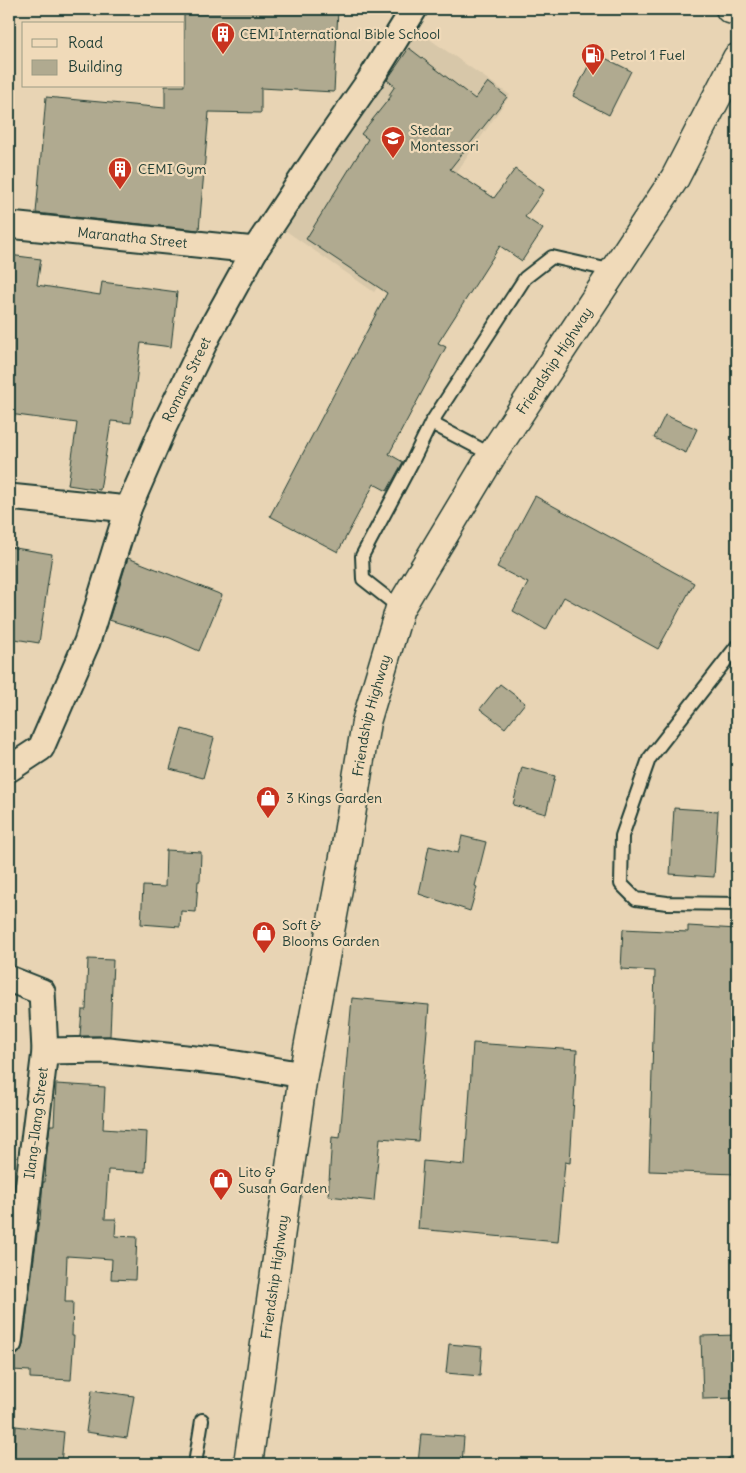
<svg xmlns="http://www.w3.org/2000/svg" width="746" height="1473" viewBox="0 0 746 1473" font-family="Delius,sans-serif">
<rect width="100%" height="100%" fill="#e8d4b4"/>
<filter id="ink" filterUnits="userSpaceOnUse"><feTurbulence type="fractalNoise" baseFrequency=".02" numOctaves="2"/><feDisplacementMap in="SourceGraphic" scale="10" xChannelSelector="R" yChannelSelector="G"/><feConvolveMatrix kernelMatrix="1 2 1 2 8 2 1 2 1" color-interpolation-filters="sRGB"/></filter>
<g filter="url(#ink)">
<!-- built -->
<path fill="#d7c7a9" d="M412 27 510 95 374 292 276 224Z"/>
<!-- building -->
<path fill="#b0aa90" stroke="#1f3d34" d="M184 9H338L334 92 261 88V113L209 112 199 230 36 213 46 97 165 108V86H184Z
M409 48 475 99 488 82 507 97 450 169 494 198 515 169 544 190 525 217 543 229 522 261 500 246 438 343 446 347 389 454 403 462 387 491 374 484 338 552 270 516 387 293 306 239 368 139 361 134 392 95H389L395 86 387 80Z
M595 53 631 71 609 115 573 96Z
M9 255 41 259 37 285 100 295 102 282 177 292 171 347 141 343 131 423 111 421 100 490 68 485 77 423 9 414Z
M665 415 697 429 686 453 654 438Z
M535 496 694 583 658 649 564 597 546 630 513 611 528 583 497 567Z
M9 547 52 554 39 643 9 638Z
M128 558 222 595 199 651 170 638 109 620Z
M500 684 525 703 505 728 480 709Z
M182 729 214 738 203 778 170 769Z
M522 767 555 776 546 814 513 805Z
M674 808 718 811 714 877 670 874Z
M462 836 486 842 475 886 477 887 470 911 419 894 429 846 458 853Z
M166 850 201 852 200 881H198L196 912 181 911 180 927 141 924 143 886 165 887Z
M688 926 737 929V1174L649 1171 655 971 621 969 623 929 688 932Z
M88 959 113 960 110 1036H80L82 1010H86Z
M352 998 429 1005 418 1141 380 1138 374 1201 328 1196 332 1137 340 1138Z
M473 1043 577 1050 570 1163 565 1162 558 1242 418 1229 423 1161 465 1165Z
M56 1084 105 1087 103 1129 147 1132 145 1172 108 1170 105 1219H116L115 1236 137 1237 135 1280 111 1279 112 1259 67 1256 65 1302H73L72 1336H74L71 1380 30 1378V1371L12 1370 13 1357 20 1352 23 1345 39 1219 40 1220 43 1182H45L46 1161 50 1125H54Z
M737 1335V1398L703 1399 701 1336Z
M449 1344 482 1347 480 1376 446 1373Z
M92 1390 134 1396 127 1438 86 1432Z
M16 1426 64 1432 61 1464H13Z
M421 1434 464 1437 462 1464 418 1463Z"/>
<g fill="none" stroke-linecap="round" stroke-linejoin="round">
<!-- lane casing -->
<g stroke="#1f3d34" stroke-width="16">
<path id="lane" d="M431 423 492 455
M400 608 363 579 362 556 412 462 431 423 525 278 552 257 614 271
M737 646 649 759 622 836 621 884 636 899 667 903 737 904
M195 1464 202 1420
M733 1464 737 1462"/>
</g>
<!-- street casing -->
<g stroke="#1f3d34" stroke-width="29">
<g id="street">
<path id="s1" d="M9 225 255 250"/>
<path d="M9 497 128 509"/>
<path id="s2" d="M9 769 41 748 87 642 128 509 164 426 208 335 255 250 322 149 370 80 414 9"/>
<path d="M9 979 42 992 45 1051 9 1343"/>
<path d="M45 1051 108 1050 224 1062 303 1075"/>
</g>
</g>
<!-- secondary casing -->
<g stroke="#1f3d34" stroke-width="31">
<path id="secondary" d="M730 9 737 11"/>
</g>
<!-- primary casing -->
<g stroke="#1f3d34" stroke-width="31">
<g id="primary">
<path id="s3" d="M248 1464 303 1075 346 846 366 722 400 608 492 455 675 178 737 58"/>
</g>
</g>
<!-- lane -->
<use href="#lane" stroke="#f0dab9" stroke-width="12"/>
<!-- street -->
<use href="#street" stroke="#f0dab9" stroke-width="25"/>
<!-- secondary -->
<use href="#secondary" stroke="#f0dab9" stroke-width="28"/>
<!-- primary -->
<use href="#primary" stroke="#f0dab9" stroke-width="28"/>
</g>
</g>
<!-- icons -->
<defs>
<g id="building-pin" transform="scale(1.25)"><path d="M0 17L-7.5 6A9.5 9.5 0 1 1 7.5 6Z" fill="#c8321e" stroke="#f0dab9"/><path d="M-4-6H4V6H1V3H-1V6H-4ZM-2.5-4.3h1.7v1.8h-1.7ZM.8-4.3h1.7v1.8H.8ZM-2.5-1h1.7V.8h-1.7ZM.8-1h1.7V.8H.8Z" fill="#fff"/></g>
<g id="fuel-pin" transform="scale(1.25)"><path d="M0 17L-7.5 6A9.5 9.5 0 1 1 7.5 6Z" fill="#c8321e" stroke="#f0dab9"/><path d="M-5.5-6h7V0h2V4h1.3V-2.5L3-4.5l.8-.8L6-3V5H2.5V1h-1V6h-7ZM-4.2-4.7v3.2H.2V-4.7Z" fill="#fff"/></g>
<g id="school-pin" transform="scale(1.25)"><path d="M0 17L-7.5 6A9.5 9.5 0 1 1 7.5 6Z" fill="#c8321e" stroke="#f0dab9"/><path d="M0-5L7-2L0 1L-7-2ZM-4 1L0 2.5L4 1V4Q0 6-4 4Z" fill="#fff"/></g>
<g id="shop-pin" transform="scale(1.25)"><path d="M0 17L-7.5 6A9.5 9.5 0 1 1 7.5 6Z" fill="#c8321e" stroke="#f0dab9"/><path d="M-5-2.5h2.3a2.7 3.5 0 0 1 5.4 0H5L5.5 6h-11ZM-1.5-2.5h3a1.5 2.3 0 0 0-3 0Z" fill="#fff"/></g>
</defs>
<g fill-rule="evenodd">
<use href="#building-pin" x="223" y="34"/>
<use href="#fuel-pin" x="593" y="55"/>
<use href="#school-pin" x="393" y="138"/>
<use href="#building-pin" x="120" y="169"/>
<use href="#shop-pin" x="268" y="798"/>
<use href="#shop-pin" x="264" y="933"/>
<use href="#shop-pin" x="221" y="1180"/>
</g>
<g text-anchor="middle" stroke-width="4.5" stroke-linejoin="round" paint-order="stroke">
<!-- poi labels -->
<g font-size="14" fill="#1f3d34" stroke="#f0dab9" text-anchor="start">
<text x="240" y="39">CEMI International Bible School</text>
<text x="610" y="60">Petrol 1 Fuel</text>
<text x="410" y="135">Stedar<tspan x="410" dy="16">Montessori</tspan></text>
<text x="138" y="174">CEMI Gym</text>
<text x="286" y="803">3 Kings Garden</text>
<text x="282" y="930">Soft &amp;<tspan x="282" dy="16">Blooms Garden</tspan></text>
<text x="238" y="1177">Lito &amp;<tspan x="238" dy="16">Susan Garden</tspan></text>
</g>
<!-- street labels -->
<g font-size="14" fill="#1f3d34" stroke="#f0dab9">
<text dy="5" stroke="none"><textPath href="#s1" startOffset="124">Maranatha Street</textPath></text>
<text dy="5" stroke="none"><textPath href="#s3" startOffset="1162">Friendship Highway</textPath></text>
<text dy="5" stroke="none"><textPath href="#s2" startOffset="435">Romans Street</textPath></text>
<text dy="5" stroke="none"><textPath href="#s3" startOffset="759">Friendship Highway</textPath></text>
<text transform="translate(36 1123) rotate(-83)" y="5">Ilang-Ilang Street</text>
<text dy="5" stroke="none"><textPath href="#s3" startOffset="189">Friendship Highway</textPath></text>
</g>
</g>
<!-- margin -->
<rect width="746" height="1473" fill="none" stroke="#f0dab9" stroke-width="30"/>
<rect x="15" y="15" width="716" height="1443" fill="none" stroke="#1f3d34" stroke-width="2" filter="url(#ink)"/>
<!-- legend -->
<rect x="22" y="22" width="162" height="65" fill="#f0dab9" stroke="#9c9b84"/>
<rect x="32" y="39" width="25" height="8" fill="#f0dab9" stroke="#9c9b84"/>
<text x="68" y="48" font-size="15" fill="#1f3d34">Road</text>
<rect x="32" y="60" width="25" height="15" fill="#b0aa90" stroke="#9c9b84"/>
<text x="68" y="72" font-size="15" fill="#1f3d34">Building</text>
</svg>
